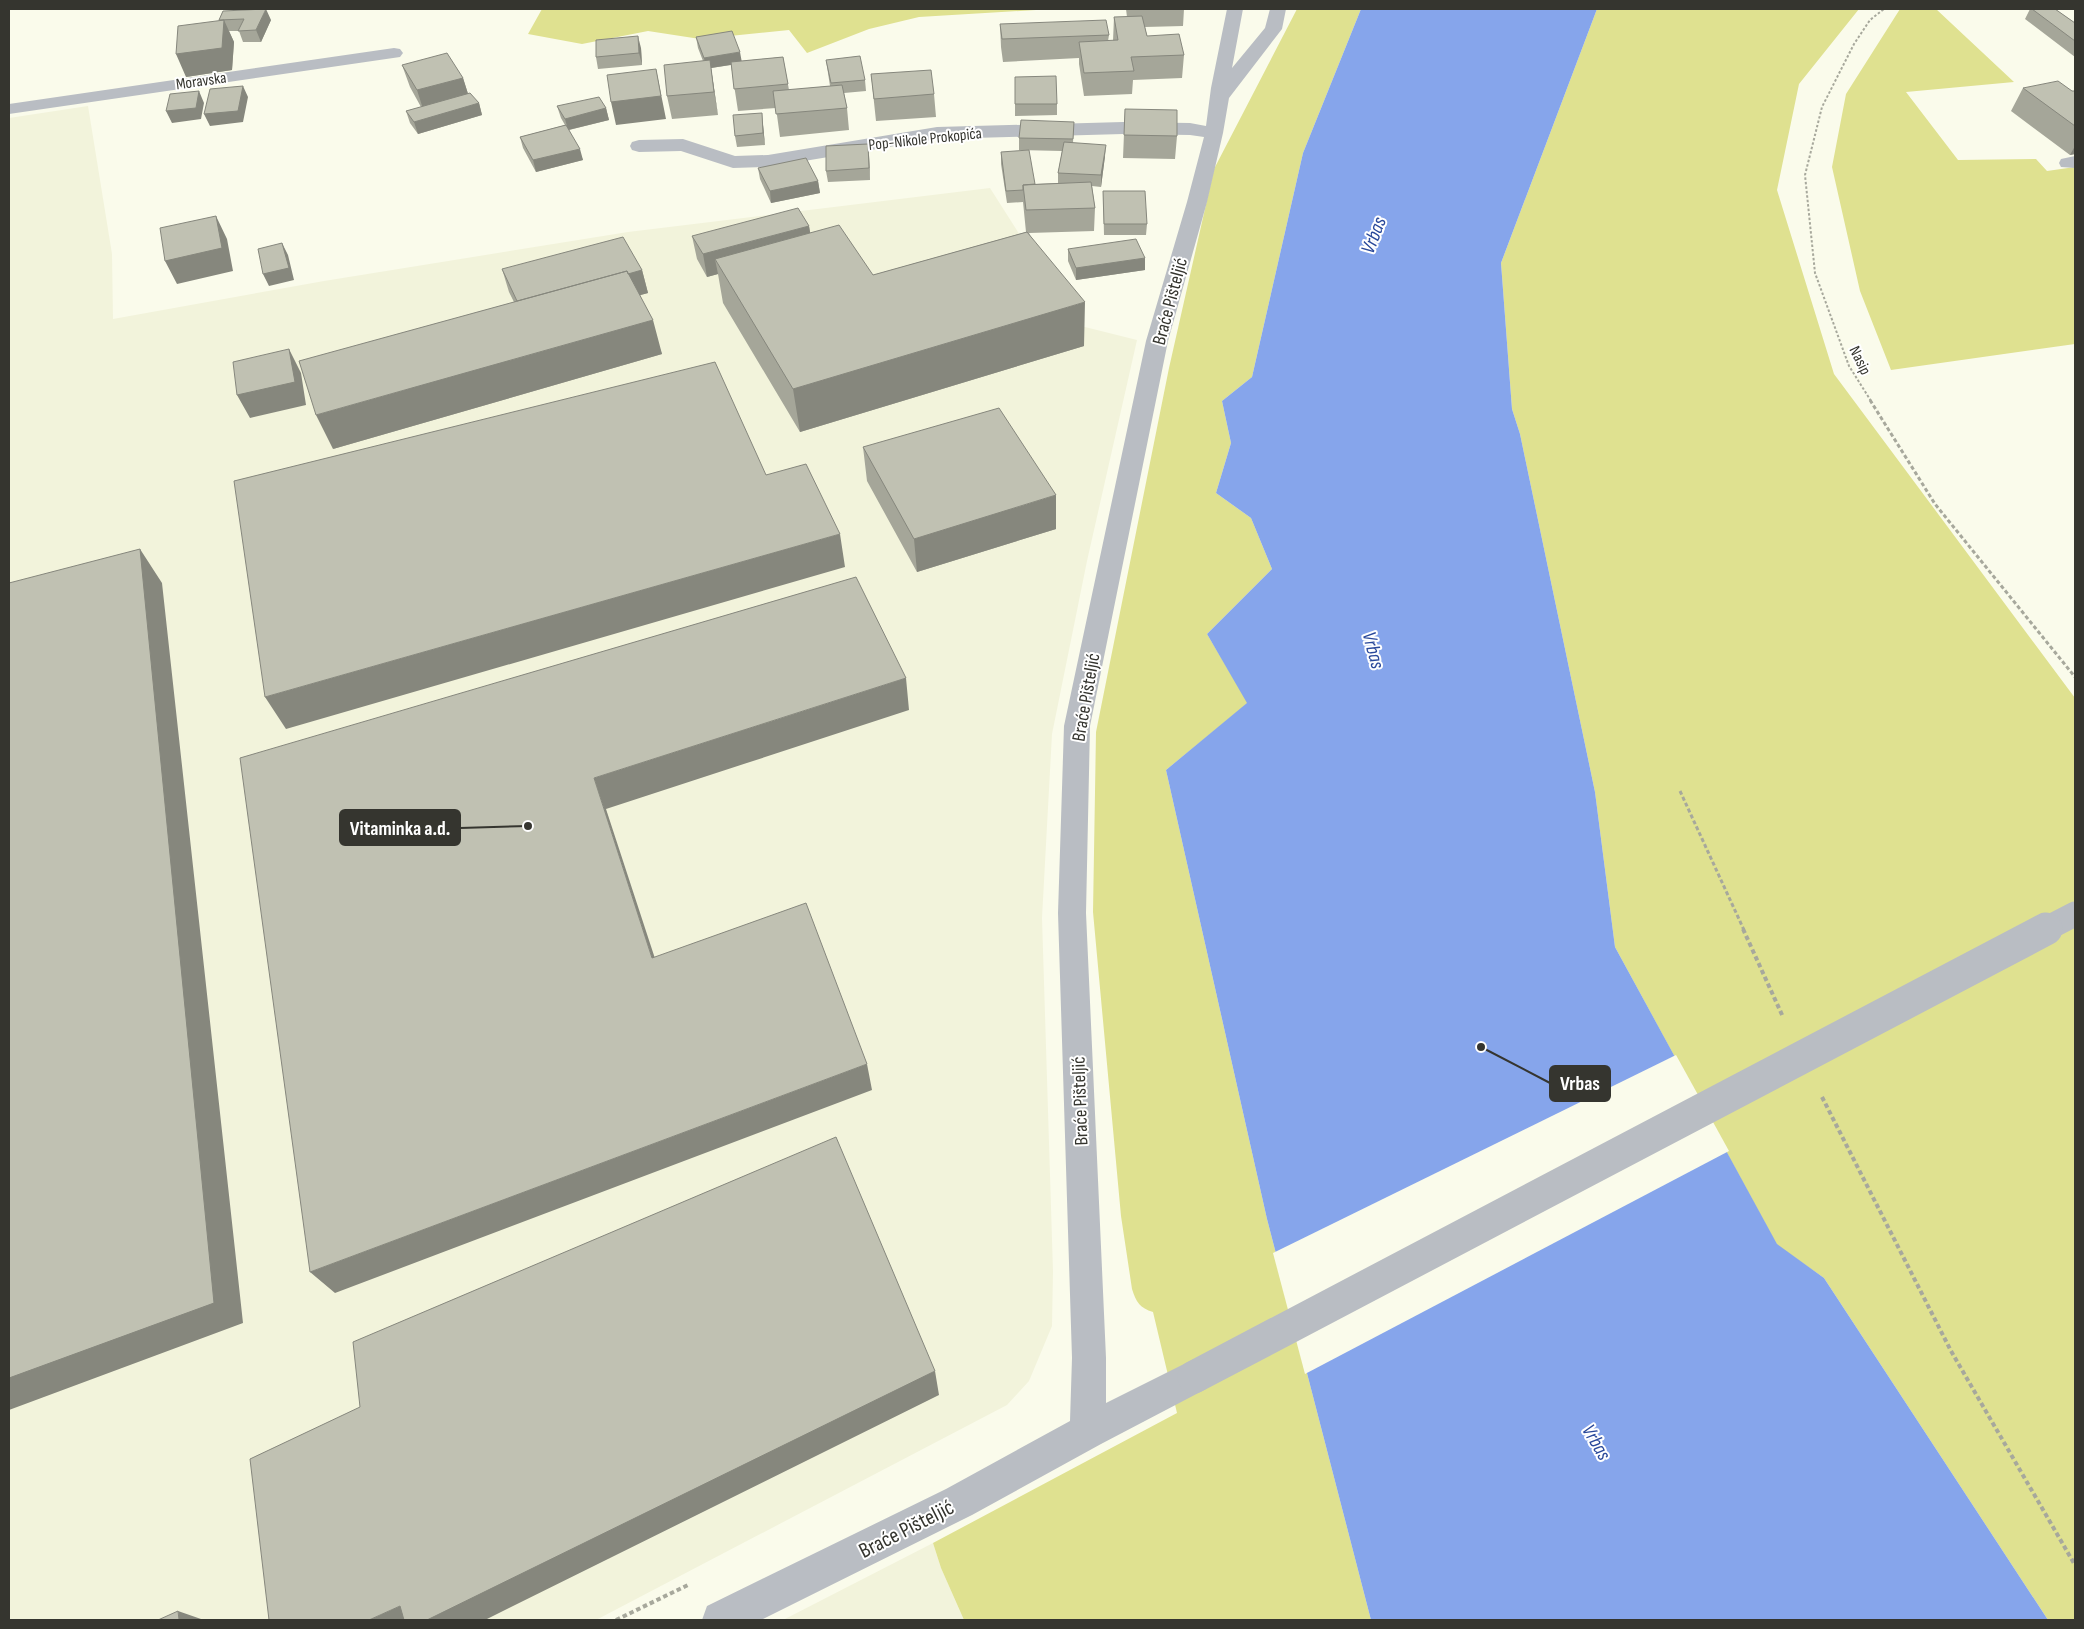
<svg xmlns="http://www.w3.org/2000/svg" width="2084" height="1629" viewBox="0 0 2084 1629" font-family="'Sofia Sans Condensed',sans-serif">
<rect width="100%" height="100%" fill="#fafbeb"/>
<!-- built -->
<path fill="#f2f3db" d="M88 106 112 254 113 319 324 281 628 232 990 188 1077 325 1137 340 1087 561 1052 734 1042 918 1053 1271 1052 1326 1029 1381 1007 1405 596 1620H9V118Z
M933 1543 941 1568 964 1620H783Z"/>
<!-- green -->
<path fill="#dfe190" d="M542 9H1052L919 17 869 29 807 53 789 30 700 39 648 31 582 44 528 34Z
M1297 9H1361L1303 153 1252 377 1222 401 1231 443 1216 493 1251 518 1272 569 1207 634 1248 703 1166 770 1267 1219 1371 1620H964L941 1568 933 1543 1177 1413 1153 1312C1140 1308 1136 1302 1132 1289L1121 1216 1093 912 1096 732 1169 368 1214 169Z
M1597 9H1859L1799 84 1777 190 1834 374 2075 698V1620H2048L1824 1278 1777 1245 1615 947 1595 792 1520 434 1512 409 1501 263Z
M1900 9H1936L2014 82 1906 92 1958 160 2036 159 2047 171 2075 167V344L1891 370 1860 291 1832 167 1846 94Z"/>
<!-- water -->
<path fill="#86a5eb" d="M1361 9H1597L1501 263 1512 409 1520 434 1595 792 1615 947 1777 1244 1824 1278 2048 1620H1371L1267 1219 1166 770 1247 703 1207 634 1272 569 1251 518 1216 493 1231 443 1222 401 1252 377 1303 153Z"/>
<!-- pier -->
<path fill="#fafbeb" d="M1676 1055 1729 1151 1305 1374 1273 1253Z"/>
<g fill="none" stroke-linecap="round" stroke-linejoin="round">
<!-- path-far2 -->
<path stroke="#a7a89c" stroke-width="2" stroke-dasharray="2.5 2" stroke-linecap="butt" d="M1871 401 1849 366 1815 273 1805 175 1822 107 1854 44 1870 20 1884 9"/>
<!-- path-far1 -->
<path stroke="#a7a89c" stroke-width="3" stroke-dasharray="4 2.5" stroke-linecap="butt" d="M1870 400 1935 504 2075 677
M1680 791 1744 930"/>
<!-- path -->
<path stroke="#a7a89c" stroke-width="4" stroke-dasharray="4.5 3" stroke-linecap="butt" d="M1743 929 1783 1017
M1822 1097 1951 1351 2075 1565
M616 1620 690 1584"/>
<!-- minor -->
<path fill="#b9bdc3" fill-rule="evenodd" d="M1227 9H1243L1232 68 1265 28 1270 9H1286L1282 29 1229 98 1223 133 1207 202 1168 341 1090 726 1086 913 1106 1358V1403L1194 1359 1206 1365 1212 1377 1206 1389 1101 1444 972 1515 761 1620H702L707 1606 946 1489 1070 1421 1072 1358 1058 913 1064 726 1146 341 1187 202 1204 137 1190 135 1123 134 937 139 768 167 733 168 681 151 639 152 632 150 630 146 632 142 639 140 683 139 735 156 768 155 937 127 1123 122 1190 123 1206 126 1211 88Z
M394 48 400 49 403 53 400 57 9 114V104Z
M2075 156V168L2061 167 2059 163 2061 159Z"/>
<!-- minor-bridge-far1 -->
<path stroke="#b9bdc3" stroke-width="25" d="M2044 930 2075 914"/>
<!-- minor-bridge -->
<path stroke="#b9bdc3" stroke-width="33" d="M1194 1377 2046 929"/>
</g>
<!-- wall -->
<path fill="#a5a699" d="M1126 9H1184L1183 26 1145 27 1147 36 1184 55 1182 78 1133 80 1132 94 1084 96 1079 64V58L1003 62 1001 47 1000 24 1109 35 1108 41H1113L1114 17H1127Z
M2030 9H2055L2075 23V57L2025 19Z
M223 11 271 20 261 42H243L239 31H229L234 42 232 70 186 77 219 20Z
M696 37 742 61 783 57 789 90 830 86 826 60 865 80 866 91 844 93 847 108 849 130 780 137 776 108 738 111 731 65 711 68 718 115 672 119 667 96 703 61 698 48Z
M641 48 642 65 598 69 596 57Z
M402 65 463 78 468 94 479 103 482 115 418 134 410 123 406 111 421 107 410 87Z
M871 74 934 94 936 117 876 121Z
M1015 77 1057 104V115L1015 116Z
M2023 88 2072 91H2075V154L2070 155 2011 111Z
M557 106 606 108 609 120 569 130 583 160 536 172 523 148 520 137 565 125 561 118Z
M1125 109 1177 136 1175 159 1123 158Z
M1074 122 1073 143 1105 156 1101 187 1092 186 1095 208 1094 231 1029 233 1084 346 800 432 723 303 718 274 707 277 697 259 692 236 809 226 810 233 873 275 1026 232 1023 202 1007 203 1001 164V152L1035 184 1058 183V173L1062 151 1019 150V138Z
M763 125 765 145 737 147 735 136Z
M869 155 870 180 828 182 826 171Z
M758 168 818 181 820 193 771 203 760 179Z
M1103 191 1147 224 1146 235H1104Z
M1068 249 1145 258V270L1076 280 1068 261Z
M502 269 642 270 648 293 640 295 662 354 333 449 514 302 509 292Z
M863 447 1056 529 917 572 867 481Z"/>
<!-- shaded-wall -->
<path fill="#86877d" d="M266 9 271 20 261 42 256 30Z
M224 20 234 42 232 70 186 77 176 54Z
M638 36 641 48 642 65 639 53Z
M740 52 742 63 711 68 718 115 714 92 706 69 704 58Z
M656 69 666 119 616 125 611 102Z
M463 78 470 100 424 112 417 90Z
M243 86 248 97 243 122 210 126 204 114Z
M199 91 204 103 201 119 172 123 166 111Z
M479 103 482 115 418 134 414 122Z
M606 108 609 120 568 130 565 119Z
M762 113 763 125 765 145 763 133Z
M868 144 869 155 870 180 869 168Z
M1106 145 1105 156 1101 187V175Z
M2075 146V154L2070 155Z
M580 149 583 160 536 172 533 160Z
M818 181 820 193 771 203 770 191Z
M216 216 227 239 233 271 177 284 165 261Z
M809 226 813 249 715 259 718 274 707 277 703 254Z
M282 243 288 255 294 280 269 286 263 274Z
M1145 258V270L1076 280V268Z
M642 270 648 293 525 327 518 304Z
M1085 302 1084 346 800 432 793 389Z
M653 320 662 354 333 449 316 415Z
M289 349 301 373 306 405 250 418 237 395Z
M1056 495V529L917 572 914 539Z
M840 534 845 567 286 729 265 697Z
M140 549 162 583 243 1323 9 1410V1378Z
M906 678 909 710 606 809 664 986 652 958 594 778Z
M867 1064 872 1090 335 1293 310 1272Z
M935 1371 939 1395 485 1620H369L400 1606Z
M178 1611 201 1619V1620H179Z"/>
<!-- building -->
<path fill="#c0c1b2" stroke="#86877d" d="M266 9 256 30 238 31 244 19 219 20 223 11Z
M2032 9H2055L2075 23V41Z
M1142 16 1147 36 1179 34 1184 55 1131 57 1134 71 1084 73 1079 42 1118 40 1114 17Z
M224 20 222 48 176 54 178 26Z
M1106 20 1109 35 1002 39 1000 24Z
M732 31 740 52 704 58 696 37Z
M638 36 639 53 596 57V40Z
M447 53 463 78 417 90 402 65Z
M860 56 865 80 831 83 826 60Z
M783 57 788 84 734 89 731 62Z
M710 60 714 92 667 96 664 65Z
M656 69 661 96 611 102 607 75Z
M931 70 934 94 874 99 871 74Z
M1056 76 1057 104H1015V77Z
M2058 81 2072 91H2075V126L2023 88Z
M842 85 847 108 776 114 773 91Z
M243 86 238 111 204 114 210 89Z
M199 91 196 108 166 111 170 94Z
M470 93 479 103 414 122 406 111Z
M599 97 606 108 565 119 557 106Z
M1125 109 1177 110V136L1124 135Z
M762 113 763 133 735 136 733 115Z
M1021 120 1074 122 1073 139 1019 138Z
M566 125 580 149 533 160 520 137Z
M1064 142 1106 145 1101 175 1058 173Z
M868 144 869 168 826 171V146Z
M1029 150 1035 184 1023 185V190L1006 191 1001 152Z
M806 158 818 181 770 191 758 168Z
M1091 182 1095 208 1026 210 1023 185Z
M1103 191H1145L1147 224H1104Z
M798 208 809 226 703 254 692 236Z
M216 216 222 248 165 261 160 228Z
M839 225 873 275 1027 232 1085 302 793 389 715 259Z
M623 237 642 270 628 274 627 271 517 301 502 269Z
M1136 239 1145 258 1076 268 1068 249Z
M282 243 289 268 263 274 258 249Z
M627 271 653 320 316 415 299 361Z
M289 349 295 382 237 395 233 362Z
M715 362 766 475 806 464 840 534 265 697 234 481Z
M999 408 1056 495 914 539 863 447Z
M140 549 214 1303 9 1378V583Z
M856 577 906 678 594 778 652 958 806 903 867 1064 310 1272 240 758Z
M836 1137 935 1371 427 1620H404L400 1606 369 1620H269L250 1459 360 1407 353 1342Z
M178 1611 179 1620H158Z"/>
<g text-anchor="middle" stroke-width="4" stroke-linejoin="round" paint-order="stroke">
<!-- far-street labels -->
<g font-size="16" fill="#35352f" stroke="#fff">
<text transform="translate(201 80) rotate(-8)" y="6">Moravska</text>
<text transform="translate(925 138) rotate(-6)" y="6">Pop-Nikole Prokopića</text>
<text transform="translate(1861 360) rotate(64)" y="6">Nasip</text>
</g>
<!-- street labels -->
<g font-size="19" fill="#35352f" stroke="#fff">
<text transform="translate(1169 301) rotate(-75)" y="7">Braće Pišteljić</text>
<text transform="translate(1085 697) rotate(-80)" y="7">Braće Pišteljić</text>
<text transform="translate(1079 1101) rotate(-92)" y="7">Braće Pišteljić</text>
</g>
<!-- water labels -->
<g font-size="20" font-style="italic" fill="#2a499b" stroke="#fff">
<text transform="translate(1373 235) rotate(-69)" y="7">Vrbas</text>
<text transform="translate(1374 650) rotate(75)" y="7">Vrbas</text>
<text transform="translate(1597 1442) rotate(60)" y="7">Vrbas</text>
</g>
<!-- near-street labels -->
<g font-size="22" fill="#35352f" stroke="#fff">
<text transform="translate(906 1528) rotate(-27)" y="8">Braće Pišteljić</text>
</g>
</g>
<!-- callouts -->
<path fill="none" stroke="#35352f" stroke-width="2" d="M528 826L460 828M1481 1047L1550 1083"/>
<g fill="#35352f" stroke="#fff" stroke-width="2">
<circle cx="528" cy="826" r="5"/>
<circle cx="1481" cy="1047" r="5"/>
</g>
<g fill="#35352f" stroke="#35352f" stroke-width="2">
<rect x="340" y="810" width="120" height="35" rx="5"/>
<rect x="1550" y="1066" width="60" height="35" rx="5"/>
</g>
<g font-size="20" text-anchor="middle" font-weight="bold" fill="#fff">
<text x="400" y="835">Vitaminka a.d.</text>
<text x="1580" y="1090">Vrbas</text>
</g>
<!-- border -->
<rect width="2084" height="1629" fill="none" stroke="#35352f" stroke-width="20"/>
</svg>
